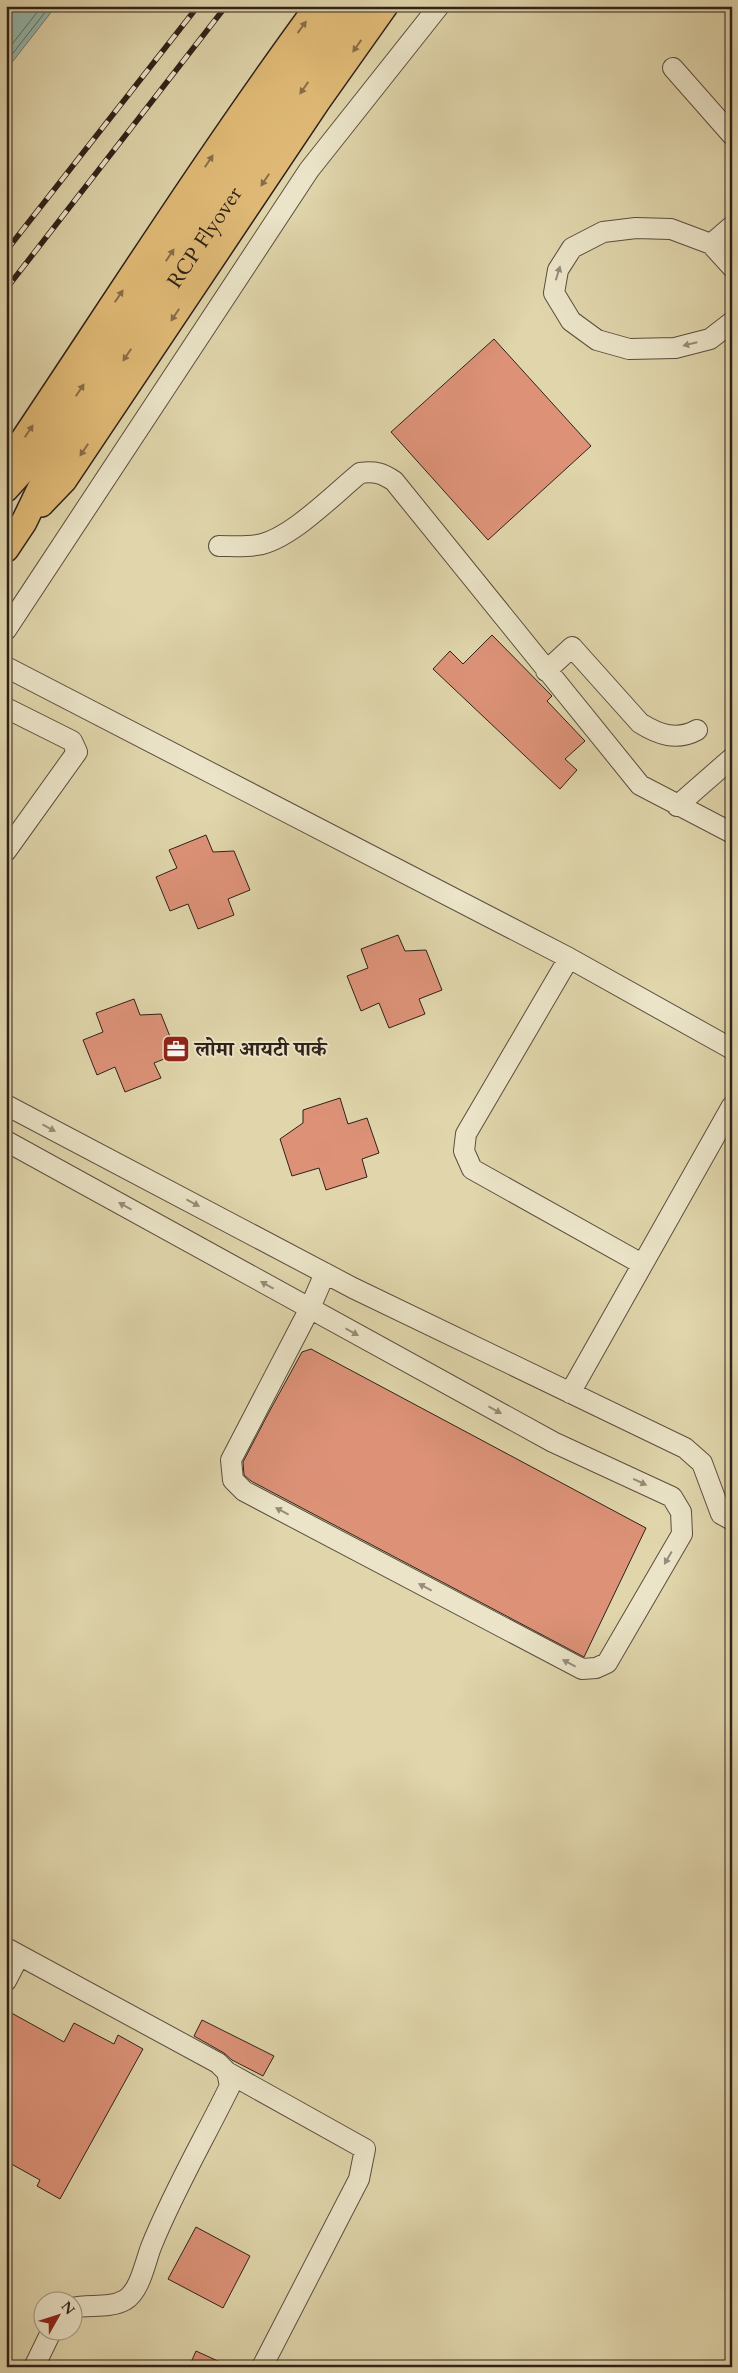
<svg xmlns="http://www.w3.org/2000/svg" width="738" height="2373" viewBox="0 0 738 2373" font-family="Cardo,'Noto Serif Devanagari',serif">
<rect width="100%" height="100%" fill="#e0d5ab"/>
<filter id="stains"><feTurbulence type="fractalNoise" baseFrequency=".004" numOctaves="4"/><feColorMatrix values="0 0 0 0 .2 0 0 0 0 .09 0 0 0 0 .02 0 0 0 .5 -.17"/></filter>
<radialGradient id="worn" r=".72"><stop offset=".6" stop-color="#630" stop-opacity="0"/><stop offset="1" stop-color="#630" stop-opacity=".3"/></radialGradient>
<!-- water -->
<path fill="#94b8ae" stroke="#6c7c72" d="M6 6H56L6 70Z"/>
<g fill="none" stroke-linecap="round" stroke-linejoin="round">
<!-- shore -->
<path stroke="#626c64" stroke-width="1" d="M6 52 42 6
M6 62 50 6"/>
</g>
<!-- building -->
<path fill="#dd9278" stroke="#2f2119" d="M494 339 591 446 488 540 391 432Z
M492 635 552 696 547 701 585 741 565 759 577 770 560 789 433 669 450 651 463 664Z
M206 835 213 852 234 851 250 890 228 899 234 915 198 929 188 904 170 911 156 877 177 868 169 850Z
M398 935 405 951 426 950 442 990 419 999 425 1014 389 1028 379 1003 361 1011 347 976 368 968 361 949Z
M134 999 140 1015 161 1014 177 1054 154 1063 161 1078 125 1092 115 1067 97 1075 83 1040 103 1032 96 1013Z
M340 1098 348 1124 367 1118 379 1153 362 1159 367 1177 326 1190 319 1168 292 1176 280 1139 303 1123V1110Z
M311 1349 646 1528 584 1657 251 1481 244 1475 243 1462 268 1414 302 1352Z
M6 2010 64 2042 74 2023 114 2044 118 2035 143 2049 60 2199 37 2186 40 2180 6 2161Z
M202 2020 274 2056 263 2076 232 2060 224 2053 194 2036Z
M196 2227 250 2256 223 2308 168 2279Z
M196 2351 231 2367H189Z"/>
<g fill="none" stroke-linecap="round" stroke-linejoin="round">
<!-- minor casing -->
<g stroke="#5b4e3e" stroke-width="22">
<path id="minor" d="M673 68 732 135
M711 244 732 226
M732 267 711 244 671 229 636 228 603 232 572 248 558 270 554 293 571 321 597 340 629 349 675 348 710 339 732 322
M219 546C232 546 245 547 257 545 290 540 334 494 360 473 375 471 382 473 394 481L640 785 732 833
M6 630 309 170 439 6
M6 667 569 958 732 1049
M546 671 572 647 640 723C659 735 677 741 697 730
M6 708 72 741 77 752 6 851
M677 806 732 758
M569 958 466 1134 464 1151 472 1169 642 1264
M6 1105 353 1288 685 1448 702 1463 721 1514 732 1520
M6 1141 553 1442 672 1497 681 1512 682 1534 607 1663 596 1668 582 1669 244 1491 233 1480 231 1460 310 1308 325 1273
M570 1393 732 1106
M6 1948 218 2063 227 2072 365 2149 359 2179 262 2367
M6 1981 19 1956
M72 2308C89 2304 109 2309 125 2300 140 2291 145 2263 151 2247 173 2192 204 2139 230 2086L227 2072
M34 2367 52 2330"/>
</g>
<!-- major casing -->
<g stroke="#2f2119" stroke-width="28">
<g id="major">
<path d="M6 474 17 449C116 301 212 150 318 6"/>
<path d="M6 489 33 459 286 81 341 6"/>
<path d="M41 504 64 480 317 102 385 6"/>
<path id="s1" d="M6 549 24 522 49 470 302 91 363 6"/>
</g>
</g>
<!-- minor -->
<use href="#minor" stroke="#ebe4c8" stroke-width="20"/>
<!-- major -->
<use href="#major" stroke="#e0ba76" stroke-width="25"/>
<!-- rail casing -->
<g stroke="#2f2119" stroke-width="5.5">
<path id="rail" d="M6 251 198 6
M6 289 226 6"/>
</g>
<!-- rail -->
<use href="#rail" stroke="#ebe4c8" stroke-width="4" stroke-dasharray="11" stroke-linecap="butt"/>
</g>
<!-- one-way arrows -->
<defs><path id="oneway-solid" d="M-6-.8H1V-3.2L6.5 0L1 3.2V.8H-6Z" transform="scale(1.25)"/></defs>
<g fill="#886e48">
<use href="#oneway-solid" transform="translate(302 27) rotate(-54)"/>
<use href="#oneway-solid" transform="translate(357 46) rotate(125)"/>
<use href="#oneway-solid" transform="translate(304 88) rotate(125)"/>
<use href="#oneway-solid" transform="translate(209 161) rotate(-56)"/>
<use href="#oneway-solid" transform="translate(265 180) rotate(124)"/>
<use href="#oneway-solid" transform="translate(170 255) rotate(-56)"/>
<use href="#oneway-solid" transform="translate(119 296) rotate(-56)"/>
<use href="#oneway-solid" transform="translate(175 315) rotate(124)"/>
<use href="#oneway-solid" transform="translate(127 355) rotate(124)"/>
<use href="#oneway-solid" transform="translate(80 390) rotate(-56)"/>
<use href="#oneway-solid" transform="translate(29 431) rotate(-56)"/>
<use href="#oneway-solid" transform="translate(84 450) rotate(124)"/>
</g>
<g fill="#968c79">
<use href="#oneway-solid" transform="translate(558 273) rotate(-73)"/>
<use href="#oneway-solid" transform="translate(690 344) rotate(166)"/>
<use href="#oneway-solid" transform="translate(49 1128) rotate(28)"/>
<use href="#oneway-solid" transform="translate(193 1203) rotate(28)"/>
<use href="#oneway-solid" transform="translate(125 1206) rotate(-151)"/>
<use href="#oneway-solid" transform="translate(267 1285) rotate(-151)"/>
<use href="#oneway-solid" transform="translate(352 1332) rotate(29)"/>
<use href="#oneway-solid" transform="translate(495 1410) rotate(29)"/>
<use href="#oneway-solid" transform="translate(640 1482) rotate(25)"/>
<use href="#oneway-solid" transform="translate(282 1511) rotate(-152)"/>
<use href="#oneway-solid" transform="translate(668 1558) rotate(120)"/>
<use href="#oneway-solid" transform="translate(425 1587) rotate(-152)"/>
<use href="#oneway-solid" transform="translate(569 1663) rotate(-152)"/>
</g>
<!-- icons -->
<defs>
<g id="office-square" transform="scale(1.4375)"><rect x="-9" y="-9" width="18" height="18" rx="4" fill="#8f2418" stroke="#ebe4c8"/><path d="M-6-3h4V-5.5h4V-3h4V5H-6ZM-1-4.5V-3h2v-1.5ZM-6 0V1H6V0Z" fill="#fff"/></g>
</defs>
<g fill-rule="evenodd">
<use href="#office-square" x="176" y="1049"/>
</g>
<g text-anchor="middle" stroke-width="4" stroke-linejoin="round" paint-order="stroke">
<!-- street labels -->
<g font-size="21" fill="#2f2119" stroke="#ebe4c8">
<text dy="7" stroke="none"><textPath href="#s1" startOffset="370">RCP Flyover</textPath></text>
</g>
<!-- poi labels -->
<g font-size="21" font-weight="bold" fill="#2f2119" stroke="#ebe4c8" text-anchor="start">
<text x="195" y="1056">लोमा आयटी पार्क</text>
</g>
</g>
<!-- margin -->
<rect width="738" height="2373" fill="none" stroke="#e0d5ab" stroke-width="25"/>
<rect x="8" y="8" width="723" height="2358" fill="none" stroke="#2f2119" stroke-width="2.5"/>
<rect x="12" y="12" width="713" height="2348" fill="none" stroke="#2f2119"/>
<!-- north arrow -->
<g transform="translate(58 2316) rotate(51)"><circle r="24" fill="#ebe4c8" stroke="#a09682"/>
<path d="M0-4L9 19L0 12L-9 19Z" fill="#8f2418"/>
<text y="-8" font-size="14" font-weight="bold" text-anchor="middle" fill="#2f2119">N</text>
</g>
<rect width="100%" height="100%" filter="url(#stains)"/>
<rect width="100%" height="100%" fill="url(#worn)"/>
</svg>
